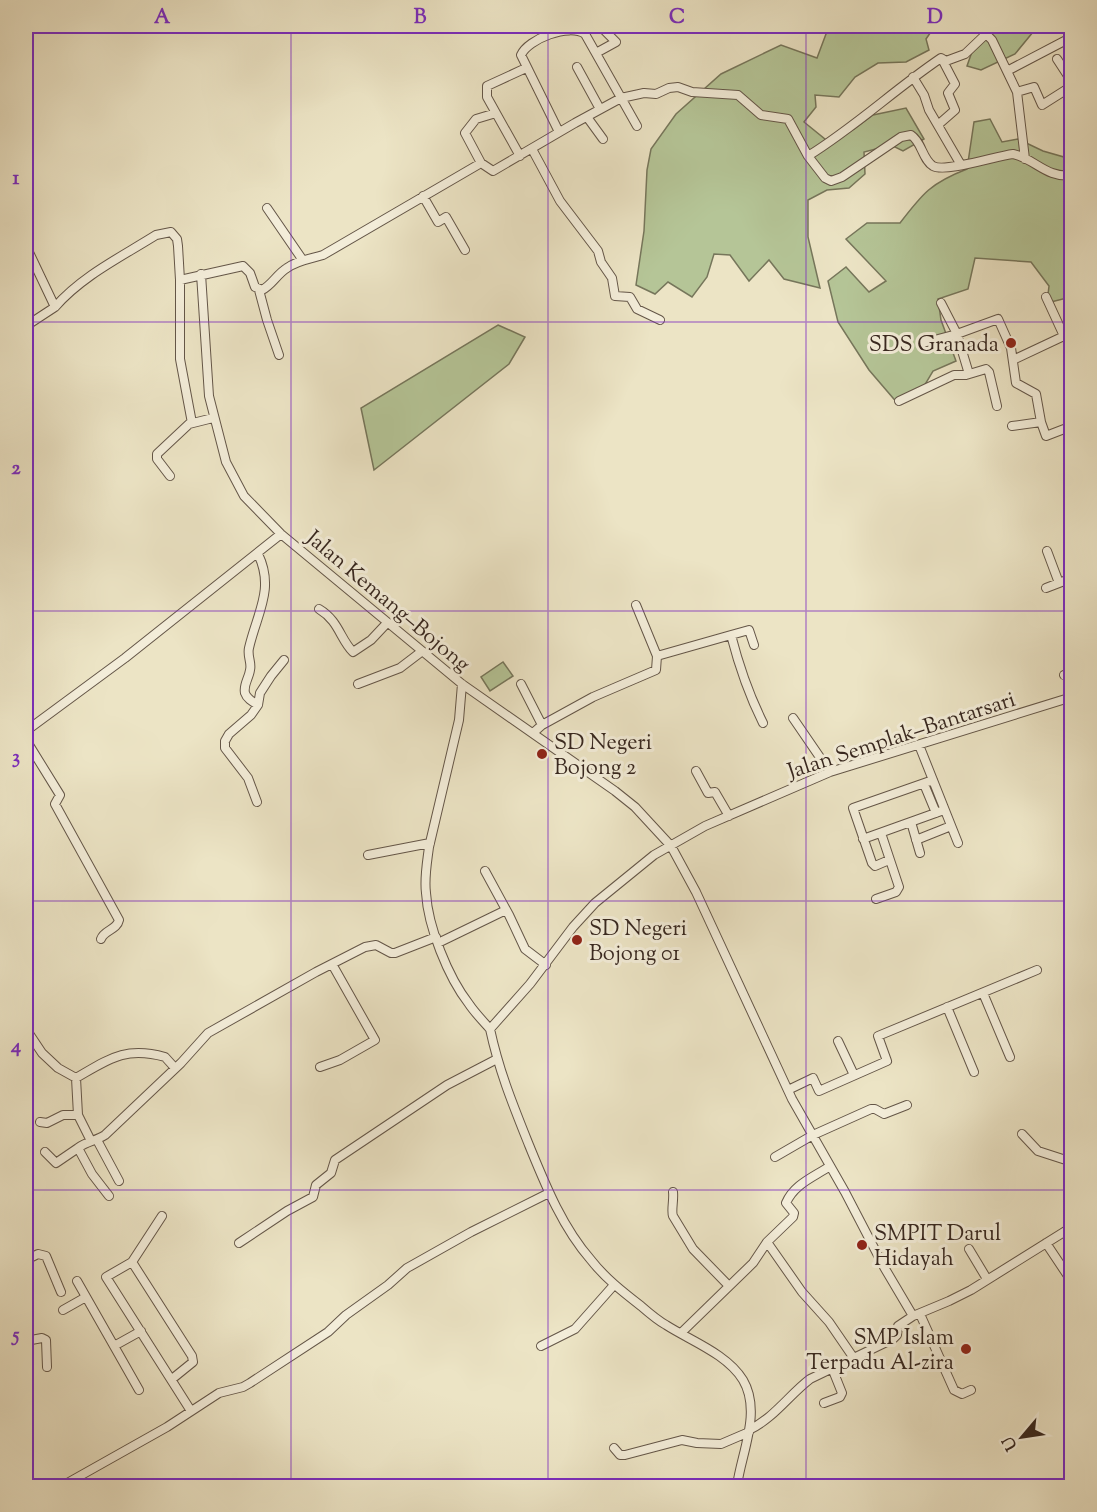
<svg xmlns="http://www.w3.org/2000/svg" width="1097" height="1512" viewBox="0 0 1097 1512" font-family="'Sorts Mill Goudy',serif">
<rect width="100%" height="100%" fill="#ece4c5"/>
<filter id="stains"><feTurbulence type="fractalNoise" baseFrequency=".00333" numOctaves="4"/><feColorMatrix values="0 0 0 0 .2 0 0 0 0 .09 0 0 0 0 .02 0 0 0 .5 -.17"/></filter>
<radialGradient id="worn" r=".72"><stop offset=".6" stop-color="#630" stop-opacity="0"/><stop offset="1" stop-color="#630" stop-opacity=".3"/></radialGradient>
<!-- green -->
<path fill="#b5c597" stroke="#76765b" stroke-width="1.5" d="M829 26H935L926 39 929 50 906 62 878 63 855 77 839 97 815 95 816 107 804 122 830 143 854 129 873 115 906 108 924 139 903 151 891 145 864 152 865 174 849 188 827 190 808 200V237L820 288 784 279 769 260 749 281 730 255 714 254 707 277 692 297 668 282 655 294 636 285 644 231 647 170 651 149 676 114 721 74 781 45 817 58Z
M1004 26H1038L1015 54 981 70 967 66 974 46Z
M990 119 1002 142 1018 139 1043 151 1064 157 1071 142V297L1047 303 1049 286 1031 262 975 258 968 289 938 299 941 320 956 361 933 371 920 393 899 405 869 370 838 322 828 281 846 267 869 292 886 281 846 239 867 223H900C923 193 931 183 967 169L974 122Z
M498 325 525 337 509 364 374 470 361 408Z
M503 662 513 676 490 691 481 677Z"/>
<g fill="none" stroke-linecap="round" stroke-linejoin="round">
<!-- minor casing -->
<g stroke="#645648" stroke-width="10">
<path id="minor" d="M596 53 616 42 605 31 603 26
M1057 59 1072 82
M577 67 600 109
M1007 71 1072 37
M913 77 924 95 929 110 961 165
M1017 92 1034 87 1042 105 1072 86
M587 117 603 139
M939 124 955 110 948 93 955 84 943 61
M559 132 521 55C528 39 569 23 585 34L637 126
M532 149 560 201 598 251 601 262 612 278 615 296 630 297 637 309 660 320
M520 156 487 97V86L526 68
M808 156 825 178 831 181 842 177 901 137 911 135C922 142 922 159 933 166 945 173 996 156 1013 154 1034 158 1047 179 1072 175
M481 163 465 133 476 119 496 113
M423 196 438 222 446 217 465 250
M267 208 302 259
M26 246 55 307C82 276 121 257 156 235L171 232 177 239 178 246 180 280
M201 274 209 396 226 462 244 496 281 534 462 684 615 791 635 807 671 846 696 892 792 1099 845 1192 884 1267 913 1316
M259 290 267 320 279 355
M1046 297 1064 336
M941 303 957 334 998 319 1011 348 1016 383 1036 394 1041 422 1046 436 1072 426
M26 326 55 307
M923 343 957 334 969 374
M1013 360 1064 336 1072 343
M899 401 954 375H966L986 369 989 372 997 406
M192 423 180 359V280L243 266 250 273 255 287 262 290C272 285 277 274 287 268 298 260 310 259 323 255L481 163 493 171 575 123 621 98 644 93 656 94 669 88 678 87 692 92 738 95 761 115 788 119 808 156C855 127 895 89 941 58L946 61 965 54 986 34 992 40 1017 92 1025 159
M1012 426 1041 422
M170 476 157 459V454L189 424 213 418
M1047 551 1059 583
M1046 588 1072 578
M636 605 657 656
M319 609C339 621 340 639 353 652L371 640 387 623
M731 635 749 630 754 645
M1064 675 1072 672
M358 684 400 668 421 652
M462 684 459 720 429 847C427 863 424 878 426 893 428 927 448 977 469 1004 475 1013 483 1021 490 1029
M521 684 542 725
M258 705C253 702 247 699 245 693 243 685 249 678 250 670 252 663 247 656 249 648 257 613 275 589 258 554
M793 718 830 772
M26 731 125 658 281 534
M533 733 542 725 593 697 656 670 657 656 731 635C739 666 749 695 763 723
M26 740 60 795 55 804 119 920C117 930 104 930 101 939
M919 745 958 843
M696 771 708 793 715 792 729 816
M924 784 936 813
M257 802 248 778 225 748V741L229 734 251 715 258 705 260 693 271 676 284 660
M911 822 920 853
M863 839 944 810
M916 840 951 826
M368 855 430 843
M889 860 875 866 872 863 853 808 933 780
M485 871 509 915 525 949 546 965
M876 899 896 892 899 887 881 833
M438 943 506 910
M983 993 1010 1057
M947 1007 974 1072
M26 1029 42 1053 58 1068 76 1078 78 1115 91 1141
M838 1041 854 1075
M320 1067 340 1060 375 1040 332 964
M76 1078C109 1059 125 1046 165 1057L175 1068
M788 1090 813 1078 819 1091 887 1061 878 1036 1037 970
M40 1122 47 1123 63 1115H78
M1022 1134 1038 1151 1072 1162
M97 1140 119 1181
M45 1152 56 1163 78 1148
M775 1157 813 1135 871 1109H875L884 1114 907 1105
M673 1192C674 1200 671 1211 673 1216L693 1249 729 1286
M109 1196 92 1174 78 1148C87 1141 96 1141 105 1135L181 1063 208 1033 316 972 365 947 376 945 391 953H395L436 937
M767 1242 802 1292 829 1322 853 1357
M239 1243 287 1211 313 1197 316 1185 331 1173 335 1160 447 1085 497 1059
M1046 1243 1072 1282
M969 1249 987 1279
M26 1260 38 1254 46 1256 61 1292
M132 1262 162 1216
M77 1281 114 1346
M63 1310 86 1297
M920 1314 954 1390 962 1394 971 1390
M681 1333 753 1263 767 1242 793 1217 794 1213 786 1203C794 1184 814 1177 830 1166
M26 1341 42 1338 46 1340 47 1367
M541 1346 575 1329 614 1285
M172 1379 193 1362 192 1356 132 1262 106 1277 191 1411
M139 1390 114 1346 141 1331
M824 1403 840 1397 842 1393 832 1368
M749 1430C774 1418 789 1395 810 1379L893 1339 897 1335 898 1326 913 1316 949 1301 971 1290 1072 1227
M614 1448 620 1455H625L682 1440 697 1443 721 1444 749 1432
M26 1477 31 1486
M62 1486 167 1427 219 1393 243 1387 250 1383 328 1332 346 1315 388 1285 407 1268 471 1232 549 1193
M737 1486C741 1454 762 1412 743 1380 727 1354 691 1341 666 1325 657 1320 649 1313 641 1306 623 1292 605 1278 591 1260 562 1227 545 1184 529 1145 513 1105 499 1071 490 1029L530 984 573 927 595 903 654 855 705 826 830 772 1072 697"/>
</g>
<!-- minor -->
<use href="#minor" stroke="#f3edd9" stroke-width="8"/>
</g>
<!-- grid -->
<path fill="none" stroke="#7b2cbf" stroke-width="1.5" stroke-opacity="0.55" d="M291 26V1486M548 26V1486M806 26V1486M26 322H1072M26 611H1072M26 901H1072M26 1190H1072"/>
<!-- markers -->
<g fill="#8f2418" stroke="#f3edd9" stroke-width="2">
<circle cx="1011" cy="343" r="6"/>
<circle cx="542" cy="754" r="6"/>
<circle cx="577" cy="940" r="6"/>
<circle cx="862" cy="1245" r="6"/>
<circle cx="966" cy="1349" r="6"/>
</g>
<g text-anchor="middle" stroke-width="6" stroke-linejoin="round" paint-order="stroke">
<!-- poi labels -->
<g font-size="22" fill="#37271f" stroke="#f3edd9" text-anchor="start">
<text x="999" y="351" text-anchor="end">SDS Granada</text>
<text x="554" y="749">SD Negeri<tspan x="554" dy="25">Bojong 2</tspan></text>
<text x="589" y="935">SD Negeri<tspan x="589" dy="25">Bojong 01</tspan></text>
<text x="874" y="1240">SMPIT Darul<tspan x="874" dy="25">Hidayah</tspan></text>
<text x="954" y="1344" text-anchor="end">SMP Islam<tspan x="954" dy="25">Terpadu Al-zira</tspan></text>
</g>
<!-- street labels -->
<g font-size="22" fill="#37271f" stroke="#f3edd9">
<text transform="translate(389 600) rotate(40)" y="8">Jalan Kemang–Bojong</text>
<text transform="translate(901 734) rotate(-18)" y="8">Jalan Semplak–Bantarsari</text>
</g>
</g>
<!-- margin -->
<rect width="1097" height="1512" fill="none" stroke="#ece4c5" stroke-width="66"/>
<!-- north arrow -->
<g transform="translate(1022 1437) rotate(241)" stroke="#f3edd9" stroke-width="4.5" paint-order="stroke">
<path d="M0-4.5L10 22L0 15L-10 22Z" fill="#37271f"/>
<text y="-9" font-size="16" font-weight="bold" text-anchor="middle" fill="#37271f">U</text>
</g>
<rect x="33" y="33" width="1031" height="1446" fill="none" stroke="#7b2cbf" stroke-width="2"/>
<g font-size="20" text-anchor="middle" font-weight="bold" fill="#7b2cbf">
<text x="162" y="23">A</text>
<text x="420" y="23">B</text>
<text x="677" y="23">C</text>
<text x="935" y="23">D</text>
<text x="16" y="184">1</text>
<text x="16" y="474">2</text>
<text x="16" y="763">3</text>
<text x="16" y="1052">4</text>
<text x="16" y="1341">5</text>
</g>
<rect width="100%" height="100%" filter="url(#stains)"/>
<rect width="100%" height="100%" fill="url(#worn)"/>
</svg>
